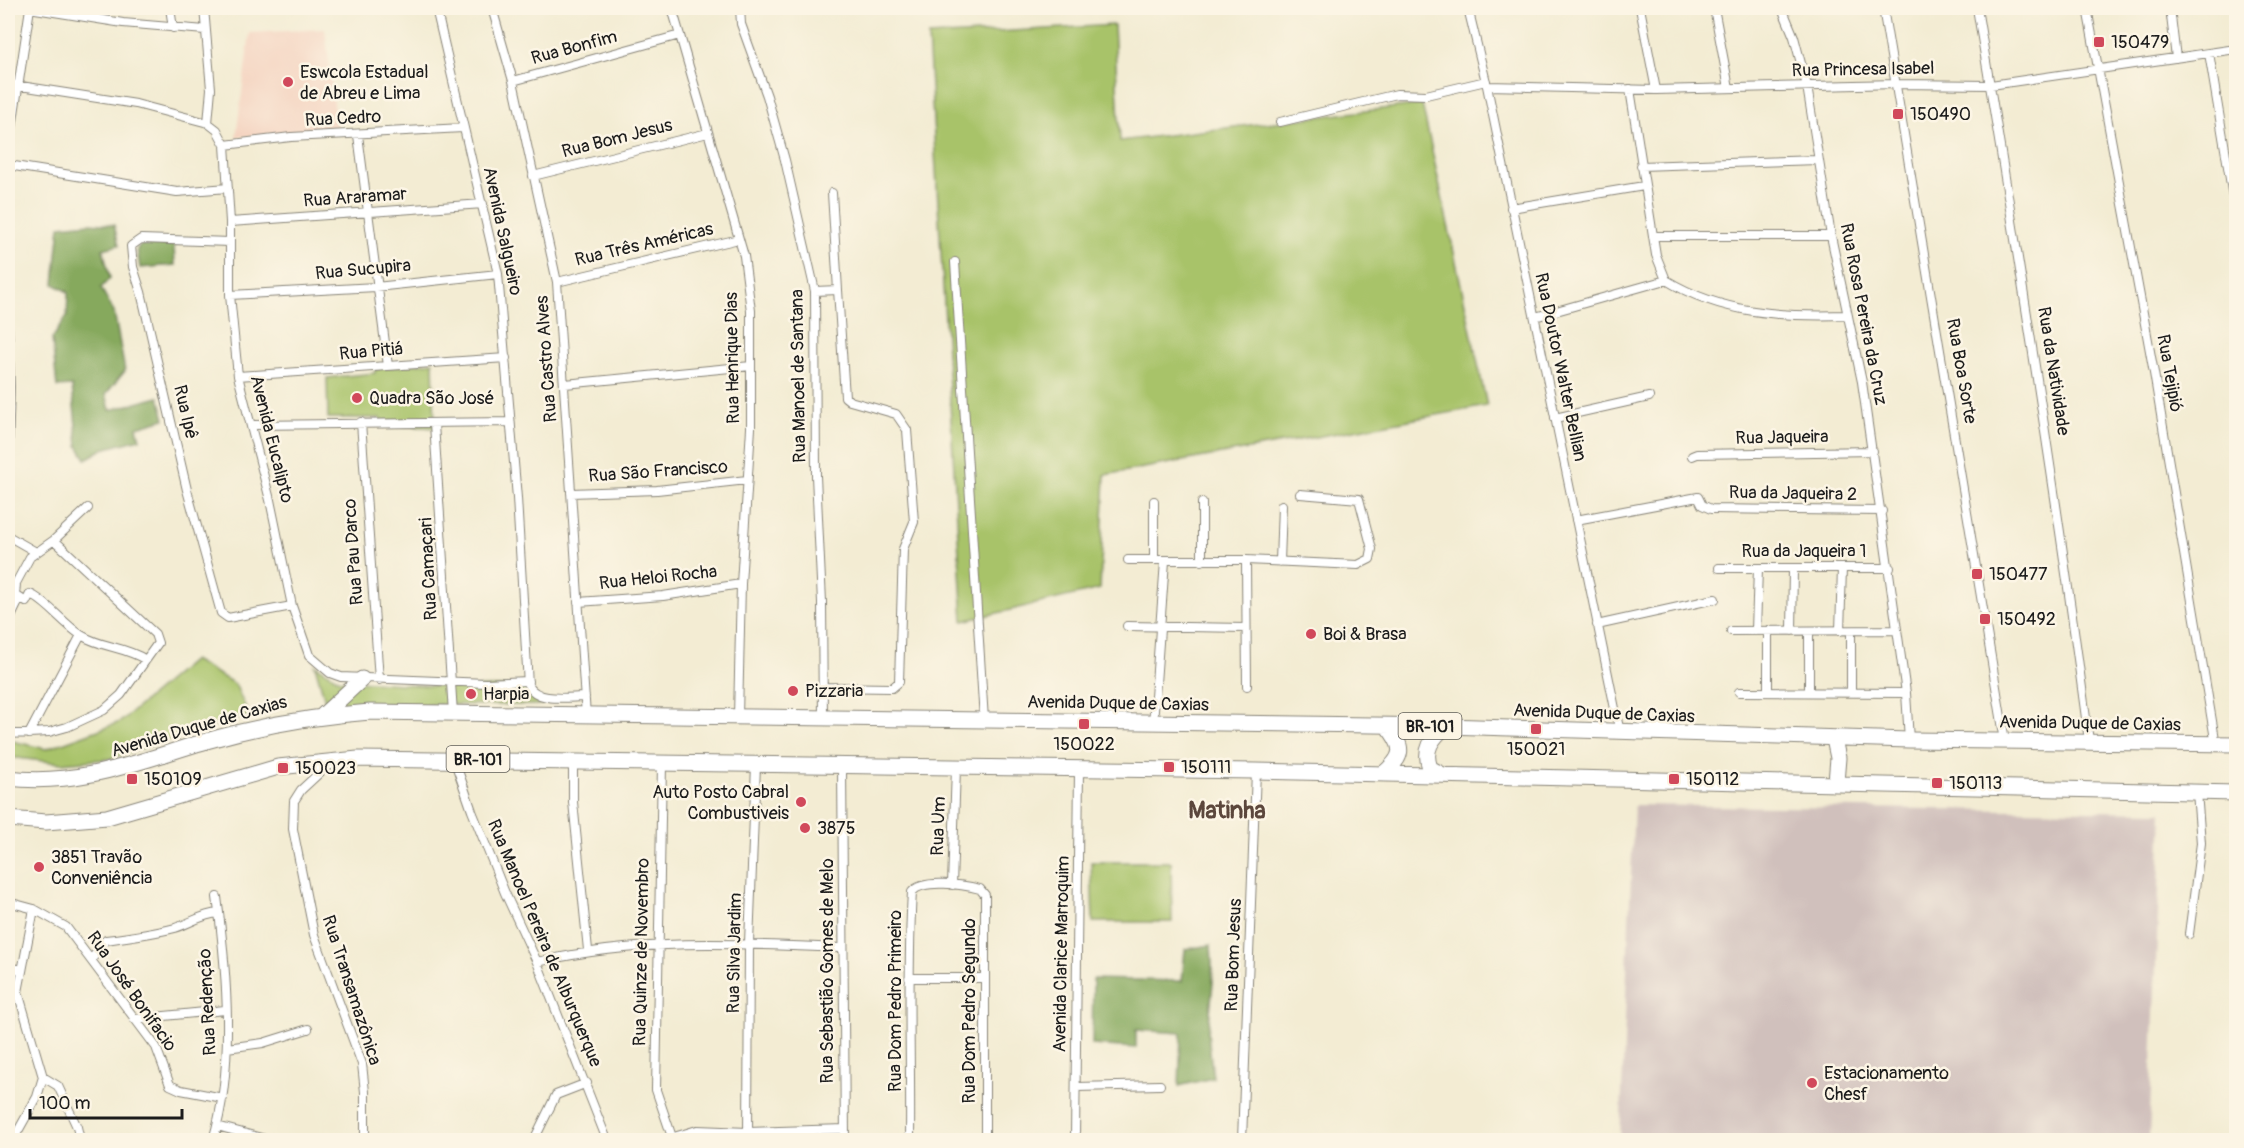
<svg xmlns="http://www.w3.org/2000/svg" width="2244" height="1148" viewBox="0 0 2244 1148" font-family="Pangolin,sans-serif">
<rect width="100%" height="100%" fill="#fcf5e5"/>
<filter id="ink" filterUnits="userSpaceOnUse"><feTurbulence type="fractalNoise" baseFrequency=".0167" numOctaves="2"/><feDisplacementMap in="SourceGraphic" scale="12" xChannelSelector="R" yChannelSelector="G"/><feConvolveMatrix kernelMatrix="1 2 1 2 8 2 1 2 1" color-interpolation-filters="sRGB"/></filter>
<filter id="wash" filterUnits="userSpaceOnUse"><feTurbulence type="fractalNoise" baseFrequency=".008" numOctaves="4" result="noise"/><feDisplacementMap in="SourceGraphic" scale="24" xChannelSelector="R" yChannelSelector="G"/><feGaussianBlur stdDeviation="1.35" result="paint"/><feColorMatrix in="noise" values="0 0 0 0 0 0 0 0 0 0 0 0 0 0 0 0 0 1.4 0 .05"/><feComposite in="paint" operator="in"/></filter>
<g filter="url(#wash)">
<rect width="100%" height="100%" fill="#f3ecd3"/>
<!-- built -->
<path fill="#f4d3c0" d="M325 29 337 130 236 137 250 33Z"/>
<!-- industrial -->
<path fill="#d0c0bc" d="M1634 805 2162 812 2149 1140H1620Z"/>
<!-- green -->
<path fill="#a8c369" stroke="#627042" stroke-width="1.5" d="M1114 25 1120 141 1422 104 1487 406 1105 475 1100 589 963 621 928 36Z
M433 362 435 428 381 424 380 418H328L327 378 375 373V369Z
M193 660 235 684 249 715 109 759 61 763 8 757V740L46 749 120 722Z
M315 665 340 680 449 687H524L529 698 543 700V705L326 704Z
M1091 862H1171L1172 922H1093Z"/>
<!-- forest -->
<path fill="#86a95d" stroke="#51623c" stroke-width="1.5" d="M90 223 114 225 119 245 103 249 110 278 101 288 114 312 125 371 106 394 110 410 159 397 165 419 137 427 140 439 103 449 86 459 78 446 72 386 57 387 52 339 67 316 68 292 54 284 60 226Z
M142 243 174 245 175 265 140 268 137 249Z
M1211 945 1213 982 1208 1033 1213 1078 1179 1086 1181 1033 1136 1030V1048L1092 1045 1093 979 1182 981 1185 949Z"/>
</g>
<g filter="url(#ink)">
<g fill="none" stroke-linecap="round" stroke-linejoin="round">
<!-- street casing -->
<g stroke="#888478" stroke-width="10">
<path id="street" d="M29 8 123 23 205 30
M170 8 173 28
M204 8 211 89 208 123 217 130 225 145 230 222V295L238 376 270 500 292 606 309 655 330 673 341 677 486 683 528 681
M436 8 498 274 517 498 528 685C538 703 567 697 585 697
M492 8 513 81 557 282 586 716
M672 8 744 256 751 311V428L741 584 738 717
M740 8 741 24 767 96 785 160 815 291 816 476 822 602 823 719
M1468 8 1487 86 1620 733
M1640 8 1656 90
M1714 8 1729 88
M1782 8 1794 37 1807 86 1831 236 1862 382 1906 693 1909 740
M1883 8 2005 741
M1977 8C2018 252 2057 496 2089 741
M2087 8 2154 373 2216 745
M2170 8 2176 58
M2209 53 2236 215
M513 81 680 35
M8 84 136 104 208 123
M1487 86 1656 90 1896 84 1991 85 2236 49
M1630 89 1656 255 1666 280C1722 314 1783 317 1847 315
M1280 122 1397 94 1426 95 1486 81
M358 135 388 366
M225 145 291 137 463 128
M8 154 30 8
M8 165 177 192 228 188
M1641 166 1818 160
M533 176 708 133
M832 193 838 290
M1511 208 1644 186
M230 222 483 204
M1654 236H1831
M230 242 141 239 131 246 133 267 141 292 187 490 221 613 228 618 292 606
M955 262 984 720
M557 282 739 239
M815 291 838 290 845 397 850 401 896 414 907 430 914 522 903 549 899 682 892 688 824 687
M230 295 376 287 498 274
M1535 317 1666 280
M8 326 10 387 8 452
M238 376 506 358
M565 384 751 366
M1555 418 1649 397
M361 422 379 680
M434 424 453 713
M253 425 510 422
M1692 456 1697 454 1873 451
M571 493 657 490 747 480
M1202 503V561
M1576 520 1698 497 1702 505 1711 509 1882 511
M8 536 36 552
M1128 560H1246L1358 565 1370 559 1372 549 1359 499 1300 494
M1154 560V501
M1246 560 1247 686
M1280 562 1282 505
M1719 568H1890
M20 598 26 602 30 594 34 596C51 606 64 624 81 635 102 648 124 646 146 660
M578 602 663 596 741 584
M8 623 20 598 15 596 16 583 30 557 54 540 88 508
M1597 625 1715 599
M1127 626 1246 628
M1731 631 1897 630
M1756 631 1758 568
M1792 631 1793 569
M1840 631 1842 568
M1739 692 1906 693
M1768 692V631
M1809 692V631
M1851 692V631
M1153 724 1165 561
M8 734 49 732 67 727 104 710 121 695 158 643 155 634 54 540
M29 734 81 635
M454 759 472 811 505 893 537 962 607 1140
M573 762V802L588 950
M329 764 301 790 294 801 293 829 314 935 362 1064 365 1092V1140
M662 764 656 1090 672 1137
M842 766 845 1140
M952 885 956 768
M8 902 34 909 66 927 156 1047 170 1085 181 1090 223 1098
M2189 934 2201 843 2197 792
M91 960 106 940C129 937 152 934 175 928 191 923 202 914 219 913
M537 962C642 938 735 943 841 948
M8 967 22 970
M909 978H985
M134 1019 225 1010
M227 1048 263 1043 308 1029
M43 1077 58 1086 77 1127 80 1140
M1076 1087 1160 1085
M217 1126 269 1140
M13 1140 37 1097 43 1077 18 992 34 909
M213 1140C235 1068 227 972 217 897
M534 1140 556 1095 587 1083
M664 1140 697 1130 748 1132 845 1129
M748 1140 749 943 756 765
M910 1140C911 1058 907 975 912 892 923 878 964 885 980 889L985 895V1140
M1075 1140 1079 769
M1242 1140 1256 771"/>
</g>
<!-- highway casing -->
<g stroke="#888478" stroke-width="17">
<path id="highway" d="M322 716 362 679
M1834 739 1838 758 1836 782
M1383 774C1404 756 1405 748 1387 726
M1443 775 1430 768C1423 750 1432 738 1446 726
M8 778C85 787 145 758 217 738 268 724 317 716 370 712L1446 726 1909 740 2236 744
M8 819 46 822 107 817 278 767 358 759 1256 771 2236 793"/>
</g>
<!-- street -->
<use href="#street" stroke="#fff" stroke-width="8"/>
<!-- highway -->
<use href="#highway" stroke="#fff" stroke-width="15"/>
</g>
</g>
<!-- markers -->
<g fill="#d1495b" stroke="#fcf5e5" stroke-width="2">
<rect x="2093" y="36" width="12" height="12" rx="3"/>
<circle cx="288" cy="82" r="6"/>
<rect x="1892" y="108" width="12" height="12" rx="3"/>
<circle cx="357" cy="398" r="6"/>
<rect x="1971" y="568" width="12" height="12" rx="3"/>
<rect x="1979" y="613" width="12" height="12" rx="3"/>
<circle cx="1311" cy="634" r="6"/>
<circle cx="793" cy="691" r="6"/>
<circle cx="471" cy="694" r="6"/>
<rect x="1078" y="718" width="12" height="12" rx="3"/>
<rect x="1530" y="723" width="12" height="12" rx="3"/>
<rect x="1163" y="761" width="12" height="12" rx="3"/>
<rect x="277" y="762" width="12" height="12" rx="3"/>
<rect x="126" y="773" width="12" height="12" rx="3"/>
<rect x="1668" y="773" width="12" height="12" rx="3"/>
<rect x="1931" y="777" width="12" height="12" rx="3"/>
<circle cx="801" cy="802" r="6"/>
<circle cx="805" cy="828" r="6"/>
<circle cx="39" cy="867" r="6"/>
<circle cx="1812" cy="1083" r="6"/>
</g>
<g text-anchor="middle" stroke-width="5" stroke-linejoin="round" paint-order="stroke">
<!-- shield labels -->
<g fill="#fcf5e5" stroke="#5f5d58" stroke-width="1.5">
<rect x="1398.5" y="713" width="63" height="26" rx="4.5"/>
<rect x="446.5" y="746" width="63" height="26" rx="4.5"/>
</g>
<g font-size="16" font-weight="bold" fill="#1c1c1c">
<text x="1430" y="732">BR-101</text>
<text x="478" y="765">BR-101</text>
</g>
<!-- poi labels -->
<g font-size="18" fill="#1c1c1c" stroke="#fcf5e5" text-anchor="start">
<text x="2111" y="48">150479</text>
<text x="300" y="78">Eswcola Estadual<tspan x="300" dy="21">de Abreu e Lima</tspan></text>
<text x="1910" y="120">150490</text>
<text x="369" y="404">Quadra São José</text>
<text x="1989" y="580">150477</text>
<text x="1997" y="625">150492</text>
<text x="1323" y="640">Boi &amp; Brasa</text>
<text x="805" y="697">Pizzaria</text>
<text x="483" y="700">Harpia</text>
<text x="1084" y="750" text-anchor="middle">150022</text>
<text x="1536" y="755" text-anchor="middle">150021</text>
<text x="1181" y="773">150111</text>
<text x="295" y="774">150023</text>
<text x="144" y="785">150109</text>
<text x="1686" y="785">150112</text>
<text x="1949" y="789">150113</text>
<text x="789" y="798" text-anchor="end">Auto Posto Cabral<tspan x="789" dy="21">Combustiveis</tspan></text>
<text x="817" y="834">3875</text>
<text x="51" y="863">3851 Travão<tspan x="51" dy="21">Conveniência</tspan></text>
<text x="1824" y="1079">Estacionamento<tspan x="1824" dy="21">Chesf</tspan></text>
</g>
<!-- street labels -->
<g font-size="18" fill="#1c1c1c" stroke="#fcf5e5">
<text transform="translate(574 47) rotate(-15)" y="6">Rua Bonfim</text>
<text transform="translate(1863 69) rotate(-1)" y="6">Rua Princesa Isabel</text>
<text transform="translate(343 118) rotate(-3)" y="6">Rua Cedro</text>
<text transform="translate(617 138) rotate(-14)" y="6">Rua Bom Jesus</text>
<text transform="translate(355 197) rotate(-4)" y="6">Rua Araramar</text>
<text transform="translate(503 231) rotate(78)" y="6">Avenida Salgueiro</text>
<text transform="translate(644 244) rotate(-13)" y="6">Rua Três Américas</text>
<text transform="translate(363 269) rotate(-5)" y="6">Rua Sucupira</text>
<text transform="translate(1864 314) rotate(79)" y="6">Rua Rosa Pereira da Cruz</text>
<text transform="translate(371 351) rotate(-5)" y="6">Rua Pitiá</text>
<text transform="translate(732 358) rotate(-91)" y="6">Rua Henrique Dias</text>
<text transform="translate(546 359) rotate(-94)" y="6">Rua Castro Alves</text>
<text transform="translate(1561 367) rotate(78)" y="6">Rua Doutor Walter Bellian</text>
<text transform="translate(1962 371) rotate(80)" y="6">Rua Boa Sorte</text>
<text transform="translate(2054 371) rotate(81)" y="6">Rua da Natividade</text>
<text transform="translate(2170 373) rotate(80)" y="6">Rua Tejipió</text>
<text transform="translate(798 376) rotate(-91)" y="6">Rua Manoel de Santana</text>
<text transform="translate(186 412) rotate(77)" y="6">Rua Ipê</text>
<text transform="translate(1782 437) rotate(-1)" y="6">Rua Jaqueira</text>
<text transform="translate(272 439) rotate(76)" y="6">Avenida Eucalipto</text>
<text transform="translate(658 471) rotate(-4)" y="6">Rua São Francisco</text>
<text transform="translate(1793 493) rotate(1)" y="6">Rua da Jaqueira 2</text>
<text x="1804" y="557">Rua da Jaqueira 1</text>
<text transform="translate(353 552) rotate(-94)" y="6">Rua Pau Darco</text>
<text transform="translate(428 569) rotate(-93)" y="6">Rua Camaçari</text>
<text transform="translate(658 577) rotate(-6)" y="6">Rua Heloi Rocha</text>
<text transform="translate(1118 703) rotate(1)" y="6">Avenida Duque de Caxias</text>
<text transform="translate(1604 713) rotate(2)" y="6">Avenida Duque de Caxias</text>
<text transform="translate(2090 723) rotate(1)" y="6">Avenida Duque de Caxias</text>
<text transform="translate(199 726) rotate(-16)" y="6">Avenida Duque de Caxias</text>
<text transform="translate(938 826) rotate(-88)" y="6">Rua Um</text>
<text transform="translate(545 943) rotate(67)" y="6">Rua Manoel Pereira de Alburquerque</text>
<text transform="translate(641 952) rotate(-89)" y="6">Rua Quinze de Novembro</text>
<text transform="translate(734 953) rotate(-89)" y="6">Rua Silva Jardim</text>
<text transform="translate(1061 954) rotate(-89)" y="6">Avenida Clarice Marroquim</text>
<text transform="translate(1233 955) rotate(-88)" y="6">Rua Bom Jesus</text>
<text transform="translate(827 971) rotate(-90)" y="6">Rua Sebastião Gomes de Melo</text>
<text transform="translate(352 990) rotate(72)" y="6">Rua Transamazônica</text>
<text transform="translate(132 991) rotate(55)" y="6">Rua José Bonifacio</text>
<text transform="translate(895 1001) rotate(-90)" y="6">Rua Dom Pedro Primeiro</text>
<text transform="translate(207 1002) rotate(-93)" y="6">Rua Redenção</text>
<text transform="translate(969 1011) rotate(-90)" y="6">Rua Dom Pedro Segundo</text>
</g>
<!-- district labels -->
<g font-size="24" font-weight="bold" fill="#5c473c" stroke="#fcf5e5">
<text x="1227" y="818">Matinha</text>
</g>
</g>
<!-- margin -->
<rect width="2244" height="1148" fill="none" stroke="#fcf5e5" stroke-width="30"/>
<!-- scale -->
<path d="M30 1109v9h152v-9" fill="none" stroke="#1c1c1c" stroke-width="3"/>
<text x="39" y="1109" font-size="18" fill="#1c1c1c" stroke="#fcf5e5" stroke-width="4.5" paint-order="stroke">100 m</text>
</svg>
